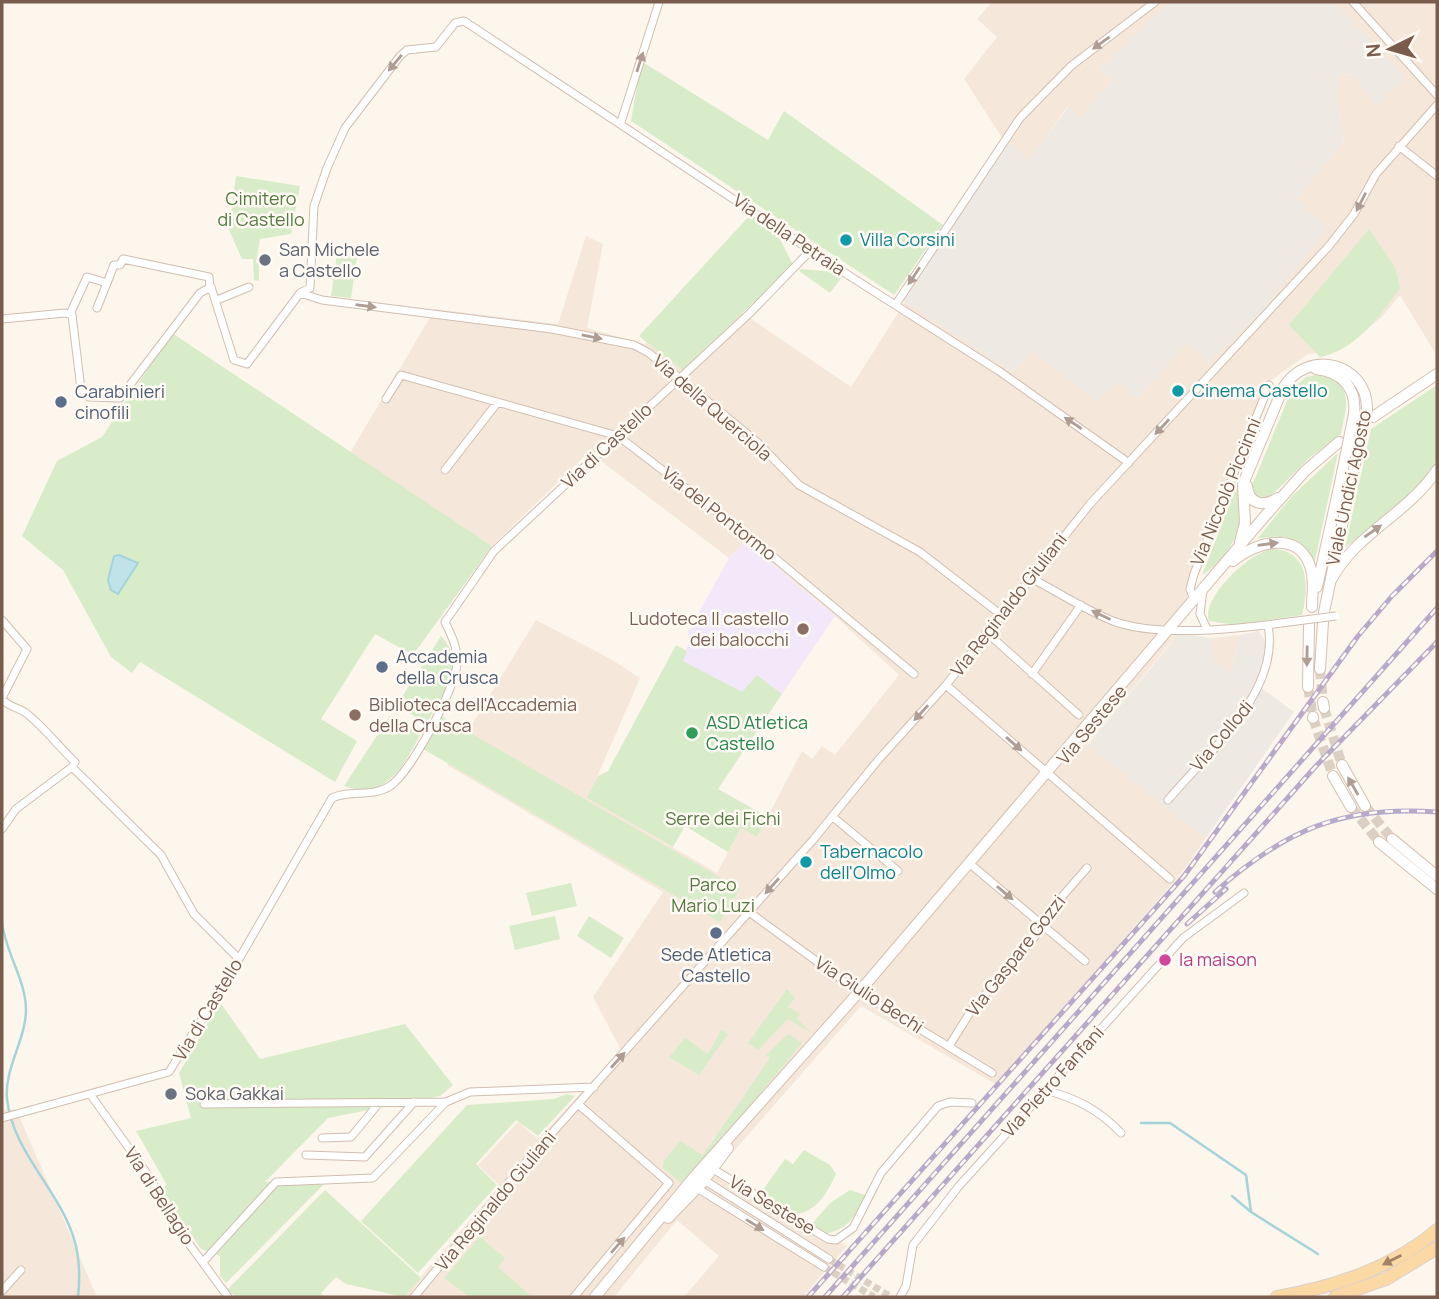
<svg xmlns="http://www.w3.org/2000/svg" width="1439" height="1299" viewBox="0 0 1439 1299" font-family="Manrope,sans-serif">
<rect width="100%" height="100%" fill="#fdf6ec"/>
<!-- residential -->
<path fill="#f5e8da" d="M992 2H1169L1100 69 1112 81 1080 118 1067 107 1029 161 1003 139 964 79 997 37 977 19Z
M1334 2H1437V356L1400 295 1382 317 1353 340 1336 350 1308 354 1270 381 1237 453 1172 641 1087 745 1206 838 1183 871 997 1085 861 1006 720 1167 847 1246 803 1297H684L719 1256 677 1220 614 1297H403L500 1186 478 1165 518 1122 538 1139 621 1050 593 997 663 892 447 765 536 620 609 658 640 678 588 798 717 873 741 828 757 837 802 751 812 759 822 746 835 755 899 675 835 616 746 541 729 558 589 452 492 546 350 453 435 309 558 324 586 236 603 244 587 328 645 344 697 282 851 387 905 302 1013 372 1032 351 1098 402 1117 380 1137 399 1188 342 1209 363 1268 304 1326 230 1296 199 1344 142 1337 96 1340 74 1404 79Z
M1240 635 1230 674 1212 658 1211 638Z
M16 1109 97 1297H2V1110Z"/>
<!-- industrial -->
<path fill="#efe9e4" d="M1169 2H1334L1405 78 1376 106 1353 75 1340 74 1337 96 1344 142 1296 199 1327 229 1268 304 1209 364 1188 342 1137 399 1117 381 1098 403 1032 351 1013 372 897 297 1003 139 1029 160 1068 107 1081 117 1112 81 1100 69Z
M1259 631 1267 645 1256 684 1294 712 1206 838 1087 746 1172 642 1175 633 1211 638 1213 658 1230 674 1240 635Z"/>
<!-- education -->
<path fill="#f3e8fa" d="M745 541 835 616 782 694 757 675 742 693 682 661 691 636 687 634 729 558Z"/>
<!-- green -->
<path fill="#d8ecc9" d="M641 61 768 140 784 111 943 225 894 295 631 121Z
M236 176 300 186 291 234 260 239 256 263H259V281L254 280 253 259H242L229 230Z
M751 214 775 229 793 265 682 370 639 336Z
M1369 229 1395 267 1400 288C1380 316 1356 350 1320 357L1289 325Z
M337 254 357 257 351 298 331 296Z
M801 269 845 273 830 293 799 271Z
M172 333 492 546 413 655 375 634 321 719 357 741 335 782 140 662 132 673 111 657 63 570 22 536 57 461 102 437Z
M1316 375C1355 381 1347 404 1341 434L1308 459 1271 496 1260 499 1251 488 1292 389 1306 377Z
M1437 385C1437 408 1439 433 1437 456 1432 490 1370 526 1345 548L1371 429Z
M1338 453 1314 565C1306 538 1282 533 1257 539L1292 496Z
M1239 480C1254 512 1231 559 1202 575Z
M1273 549C1310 551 1309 587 1302 615L1235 625 1209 621C1201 598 1251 551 1273 549Z
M441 636C467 662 441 698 427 723L396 706Z
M676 645 687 651 683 661 742 692 757 675 782 694 718 789 768 817 757 837 741 828 728 852 685 826 673 847 587 798 598 776 608 771Z
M436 713 740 889 720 922 418 746Z
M390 716 421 733C404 765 387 801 344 786Z
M571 883 577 906 532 916 526 893Z
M555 916 560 939 515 950 509 926Z
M589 916 624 938 611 958 577 936Z
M787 989 795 998 788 1007 800 1014 797 1019 812 1033 788 1019 758 1050 748 1043Z
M220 1002 260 1059 405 1024 453 1085 440 1096 328 1118 265 1182 324 1184 226 1283 220 1276V1256L201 1249 161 1189 167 1185 136 1131 191 1118 179 1073Z
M721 1030 728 1034 699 1075 669 1057 685 1038 708 1054Z
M788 1034 802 1043 704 1162 681 1183 663 1168V1162L680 1141 703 1155 770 1058 766 1055Z
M567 1094 575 1096 538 1136 516 1120 476 1164 497 1185 418 1273 361 1221 467 1105 554 1099Z
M804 1150 830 1165 836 1174C827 1193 816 1214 793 1214L760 1194 785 1159 793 1164Z
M325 1190 421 1278 404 1297 346 1284 336 1277 321 1293 324 1297H235L228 1289Z
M850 1190 865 1195C857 1216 847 1230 824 1234L811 1225 830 1203Z
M480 1237 505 1258 498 1267 532 1297H470L444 1278Z"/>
<!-- water -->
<path fill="#bfe3e8" stroke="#a5d3da" stroke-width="2" d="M119 555 138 563 118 594 111 590 108 580 114 556Z"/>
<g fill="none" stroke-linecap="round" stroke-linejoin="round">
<!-- stream -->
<path stroke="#a5d3da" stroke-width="2.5" d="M2 922C5 952 26 980 26 1010 26 1039 4 1069 7 1099 13 1153 59 1189 74 1239 80 1258 80 1278 78 1297
M1141 1123H1170L1246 1175 1251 1212 1318 1254
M1232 1196 1251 1212"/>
<!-- minor-tunnel -->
<path stroke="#dcd0c4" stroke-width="7" stroke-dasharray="7 3.5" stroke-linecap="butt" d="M829 1259 891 1297
M824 1267 874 1297"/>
<!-- secondary-tunnel -->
<path stroke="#dcd0c4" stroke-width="10" stroke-dasharray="10 5" stroke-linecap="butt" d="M1320 669 1323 702
M1308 687 1313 717
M1324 708 1342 765
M1313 718 1333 776
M1365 806 1392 839
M1351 807 1379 842"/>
<!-- minor casing -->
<g stroke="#d1beb0" stroke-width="9">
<path id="minor" d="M1353 2 1437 95
M621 122 659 2
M1399 146 1437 176
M300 293 322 300 552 329 634 345 649 353 757 442 799 485 920 552 1000 614
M217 300 249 287
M896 304 1020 118 1071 66 1155 2
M97 308 107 283
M70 314 87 277 107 283 114 265H120L123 259 209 277 210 287
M2 319 65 313 72 315 81 389 89 397 120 398 200 293 211 287 234 360 247 364 300 293 310 288 314 206 327 168 345 128 400 56 407 50 436 47 455 23 464 21 845 273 999 371 1129 463
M386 399 401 375 618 436 746 534 914 674
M445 470 497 403
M1031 578C1058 592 1085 610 1113 621 1155 637 1236 629 1281 623
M1203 590 1200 614 1207 629
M1194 600 1190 589 1194 574 1269 385
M2 620 27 649 2 698
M986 632 1079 715
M1032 674 1081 605
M946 685 1170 879
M2 699C8 707 18 707 26 713 44 727 58 746 75 762L72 767
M72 767 161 855 194 914 239 959
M1168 800C1207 753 1281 692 1268 625
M833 817 898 871
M2 829 16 809 72 767
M972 860 969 863 1085 961
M749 912 859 992 992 1073
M949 1046 971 1011 1037 934 1046 915 1087 868
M1045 1090C1076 1098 1099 1110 1121 1133
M90 1094 146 1172 184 1237 228 1297
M204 1104 446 1102 470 1092 594 1087
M2 1118 169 1072 239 959 332 798C350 789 372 798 390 786 411 772 456 688 457 663 458 647 451 635 445 622L494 551 750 313 811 250
M322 1138 351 1137 379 1103
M306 1155 365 1157 414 1102
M713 1169 828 1239 836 1240 853 1228 881 1173 938 1106 950 1102 972 1103
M704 1180 829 1259
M699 1185 697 1188 824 1267
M203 1262 276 1182 373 1178 446 1102
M2 1291 21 1270
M414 1297 520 1169 813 840 879 759 946 685 1090 504 1329 246 1354 214 1376 174 1437 105
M574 1297 669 1183 579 1105
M900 1297 906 1286 913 1245 959 1186 1183 938 1244 893"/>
</g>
<!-- secondary casing -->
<g stroke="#d6c0b0" stroke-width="12">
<path id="secondary" d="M1316 369C1342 372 1357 388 1354 414
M1373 417 1437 374
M1247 486C1249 505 1264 507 1278 498
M1240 542 1245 523 1243 484 1283 388C1307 348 1368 362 1367 410
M1233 561C1258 540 1304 529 1312 574 1314 584 1312 596 1312 607
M1330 582C1356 532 1406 516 1437 470
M1317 587 1340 483
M1324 612 1350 487
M1320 669 1323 622
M1308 687 1309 624
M1323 702 1324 708
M1313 717V718
M1342 765 1365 806
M1333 776 1351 807
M1392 839 1437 876
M1379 842 1437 889
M668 1218 701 1184 728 1148
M595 1297 694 1177 859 992 1265 516 1305 471 1339 442"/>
</g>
<!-- primary casing -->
<g stroke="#dad1cd" stroke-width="14">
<path id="primary" d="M1277 1297C1335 1287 1392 1268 1437 1230
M1335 1297 1386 1279 1437 1248"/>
</g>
<!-- minor -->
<use href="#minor" stroke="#fff" stroke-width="7"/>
<!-- secondary -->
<use href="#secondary" stroke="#fff" stroke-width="10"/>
<!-- primary -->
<use href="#primary" stroke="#fbd9a5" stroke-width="12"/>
<!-- rail casing -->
<g stroke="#b9a8c9" stroke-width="5">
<path id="rail" d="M1215 892C1285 830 1342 805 1437 812
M1187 924 1226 889
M808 1297 1184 876 1358 636 1392 596 1437 551
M825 1297 1437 608
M843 1297 1316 766 1437 642"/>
</g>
<!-- rail -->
<use href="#rail" stroke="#fffaf3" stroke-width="2.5" stroke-dasharray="8" stroke-linecap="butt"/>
<!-- minor-bridge casing -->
<g stroke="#d1beb0" stroke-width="9" stroke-linecap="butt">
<path id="minor-bridge" d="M1281 623 1336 616"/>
</g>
<!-- secondary-bridge casing -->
<g stroke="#d6c0b0" stroke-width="12" stroke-linecap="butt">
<path id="secondary-bridge" d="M1340 483 1354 414
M1350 487 1367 410"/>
</g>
<!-- minor-bridge -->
<use href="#minor-bridge" stroke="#fff" stroke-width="7"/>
<!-- secondary-bridge -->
<use href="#secondary-bridge" stroke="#fff" stroke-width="10"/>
</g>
<!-- one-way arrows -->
<defs><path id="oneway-solid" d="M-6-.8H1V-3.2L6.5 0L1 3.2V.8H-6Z" transform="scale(1.75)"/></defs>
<g fill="#af9d94">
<use href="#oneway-solid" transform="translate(1101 43) rotate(144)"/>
<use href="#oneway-solid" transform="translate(640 62) rotate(-72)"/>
<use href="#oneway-solid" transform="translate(395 63) rotate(130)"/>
<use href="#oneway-solid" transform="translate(1361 202) rotate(117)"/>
<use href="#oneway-solid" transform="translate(914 276) rotate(124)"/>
<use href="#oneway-solid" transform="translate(366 306) rotate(8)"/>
<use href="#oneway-solid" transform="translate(592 337) rotate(11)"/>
<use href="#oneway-solid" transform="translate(1073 423) rotate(-146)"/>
<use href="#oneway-solid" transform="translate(1162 427) rotate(133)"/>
<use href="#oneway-solid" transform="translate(1373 531) rotate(-35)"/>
<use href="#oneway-solid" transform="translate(1268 544) rotate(-8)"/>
<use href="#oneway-solid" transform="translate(1101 615) rotate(-154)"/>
<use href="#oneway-solid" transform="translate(1307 656) rotate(91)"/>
<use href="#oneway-solid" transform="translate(921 713) rotate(133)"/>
<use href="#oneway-solid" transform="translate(1014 744) rotate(41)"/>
<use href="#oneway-solid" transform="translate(1353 786) rotate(-120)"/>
<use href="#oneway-solid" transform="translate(772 886) rotate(132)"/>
<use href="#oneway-solid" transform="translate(1005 893) rotate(40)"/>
<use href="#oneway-solid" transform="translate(618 1060) rotate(-48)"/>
<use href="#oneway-solid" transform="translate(755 1225) rotate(32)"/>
<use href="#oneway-solid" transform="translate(618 1245) rotate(-49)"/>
</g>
<use fill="#a18267" href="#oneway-solid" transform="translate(1392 1260) rotate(153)"/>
<!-- markers -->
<g fill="#0f9aa8" stroke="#fffaf3" stroke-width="2.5">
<circle cx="846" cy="240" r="7"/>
<circle cx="1178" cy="391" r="7"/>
<circle cx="806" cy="862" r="7"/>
</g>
<g fill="#6b7280" stroke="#fffaf3" stroke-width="2.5">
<circle cx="265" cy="260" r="7"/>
<circle cx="171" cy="1094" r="7"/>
</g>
<g fill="#5c6f8a" stroke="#fffaf3" stroke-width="2.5">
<circle cx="61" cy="402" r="7"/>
<circle cx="382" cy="667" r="7"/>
<circle cx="716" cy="933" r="7"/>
</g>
<g fill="#8d6e63" stroke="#fffaf3" stroke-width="2.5">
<circle cx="803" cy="629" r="7"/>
<circle cx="355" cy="715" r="7"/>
</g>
<circle fill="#2e9e5b" stroke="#fffaf3" stroke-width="2.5" cx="692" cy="733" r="7"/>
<circle fill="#d1479c" stroke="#fffaf3" stroke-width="2.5" cx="1165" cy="960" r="7"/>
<g text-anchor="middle" stroke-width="5" stroke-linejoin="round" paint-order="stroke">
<!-- park labels -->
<g font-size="18" fill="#537a41" stroke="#fffaf3">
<text x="261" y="205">Cimitero<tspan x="261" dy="21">di Castello</tspan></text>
<text x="723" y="825">Serre dei Fichi</text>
<text x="713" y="891">Parco<tspan x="713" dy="21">Mario Luzi</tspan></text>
</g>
<!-- street labels -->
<g font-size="18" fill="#7a5c4d" stroke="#fffaf3">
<text transform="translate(789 235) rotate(34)" y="6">Via della Petraia</text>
<text transform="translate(712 408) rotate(41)" y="6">Via della Querciola</text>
<text transform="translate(607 446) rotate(-43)" y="6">Via di Castello</text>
<text transform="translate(1349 488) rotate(-78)" y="6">Viale Undici Agosto</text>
<text transform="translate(1226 492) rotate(-68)" y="6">Via Niccolò Piccinni</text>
<text transform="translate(719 514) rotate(38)" y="6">Via del Pontormo</text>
<text transform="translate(1009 605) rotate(-52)" y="6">Via Reginaldo Giuliani</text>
<text transform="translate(1092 725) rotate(-50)" y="6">Via Sestese</text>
<text transform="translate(1222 736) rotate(-50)" y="6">Via Collodi</text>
<text transform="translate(1016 956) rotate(-52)" y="6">Via Gaspare Gozzi</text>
<text transform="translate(869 995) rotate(33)" y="6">Via Giulio Bechi</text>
<text transform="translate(208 1010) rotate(-59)" y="6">Via di Castello</text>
<text transform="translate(1053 1082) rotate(-48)" y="6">Via Pietro Fanfani</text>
<text transform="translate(159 1196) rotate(57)" y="6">Via di Bellagio</text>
<text transform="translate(496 1201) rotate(-50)" y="6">Via Reginaldo Giuliani</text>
<text transform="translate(772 1205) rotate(31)" y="6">Via Sestese</text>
</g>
<!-- culture labels -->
<g font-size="18" fill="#0d838f" stroke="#fffaf3" text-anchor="start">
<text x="860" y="246">Villa Corsini</text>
<text x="1192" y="397">Cinema Castello</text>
<text x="820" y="858">Tabernacolo<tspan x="820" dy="21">dell'Olmo</tspan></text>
</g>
<!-- worship labels -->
<g font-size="18" fill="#5b616d" stroke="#fffaf3" text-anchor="start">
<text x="279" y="256">San Michele<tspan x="279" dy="21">a Castello</tspan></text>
<text x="185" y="1100">Soka Gakkai</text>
</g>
<!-- service labels -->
<g font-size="18" fill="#4e5e75" stroke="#fffaf3" text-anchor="start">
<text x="75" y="398">Carabinieri<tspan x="75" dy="21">cinofili</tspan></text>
<text x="396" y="663">Accademia<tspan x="396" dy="21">della Crusca</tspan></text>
<text x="716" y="961" text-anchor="middle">Sede Atletica<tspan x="716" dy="21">Castello</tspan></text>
</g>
<!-- education labels -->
<g font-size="18" fill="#785e54" stroke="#fffaf3" text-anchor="end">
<text x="789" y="625">Ludoteca Il castello<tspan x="789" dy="21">dei balocchi</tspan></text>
<text x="369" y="711" text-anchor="start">Biblioteca dell'Accademia<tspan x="369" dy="21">della Crusca</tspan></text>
</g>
<!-- leisure labels -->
<g font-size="18" fill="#27864d" stroke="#fffaf3" text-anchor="start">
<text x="706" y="729">ASD Atletica<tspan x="706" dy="21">Castello</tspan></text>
</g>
<!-- hotel labels -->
<g font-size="18" fill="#b23c85" stroke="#fffaf3" text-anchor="start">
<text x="1179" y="966">la maison</text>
</g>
</g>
<!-- border -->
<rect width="1439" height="1299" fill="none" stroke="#7a5c4d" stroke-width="7"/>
<!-- north arrow -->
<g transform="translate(1390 49) rotate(265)" stroke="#fffaf3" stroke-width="5" paint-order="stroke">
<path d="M0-5L12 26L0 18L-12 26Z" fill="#7a5c4d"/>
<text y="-10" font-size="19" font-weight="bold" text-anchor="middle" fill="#7a5c4d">N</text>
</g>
</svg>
